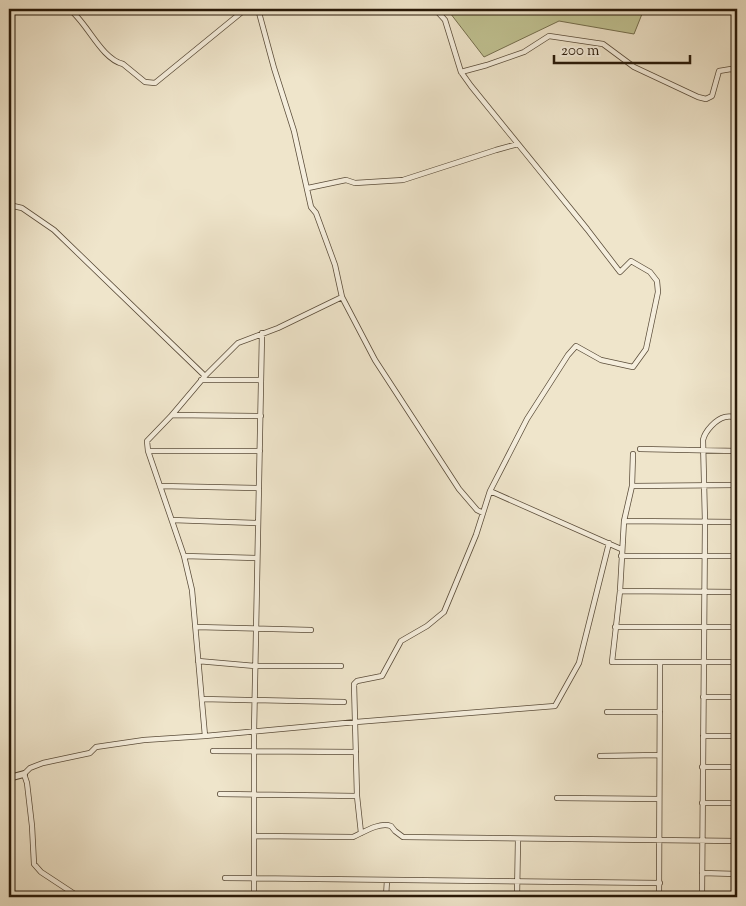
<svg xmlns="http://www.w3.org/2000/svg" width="746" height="906" viewBox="0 0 746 906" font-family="'Sorts Mill Goudy',serif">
<rect width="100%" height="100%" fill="#efe5cb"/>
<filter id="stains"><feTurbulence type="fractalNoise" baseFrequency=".004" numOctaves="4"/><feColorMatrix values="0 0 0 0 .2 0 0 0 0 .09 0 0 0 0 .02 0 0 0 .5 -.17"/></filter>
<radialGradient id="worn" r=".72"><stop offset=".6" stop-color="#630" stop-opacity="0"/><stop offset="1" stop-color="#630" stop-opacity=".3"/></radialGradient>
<!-- green -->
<path fill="#c0c292" stroke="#746e4d" d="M447 9H644L634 34 559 21 484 57Z"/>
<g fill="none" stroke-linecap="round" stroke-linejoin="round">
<!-- minor casing -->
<g stroke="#5a4c39" stroke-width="6">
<path id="minor" d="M69 9C87 22 101 59 123 64L145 82 155 83 242 12 252 9
M258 9 274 68 294 131 311 207 316 213 335 265 342 297 375 360 459 489 477 510 483 513
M461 72 487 65 524 52 549 36 603 44 634 67 698 97 706 99 712 96 719 71 731 69 737 73
M308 188 346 180 355 183 403 180 496 150 518 144
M9 205 22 208 54 230 205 376
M201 380H261
M172 415 261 416
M640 449 737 451
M148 451H260
M633 454 632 486 624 521 620 591 612 662H737
M160 486 259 488
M632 486 737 485
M490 491 621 549
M172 520 258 523
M624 521 737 522
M184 556 257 558
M621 556H737
M620 591 737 592
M196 627 311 630
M615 627H737
M198 661 255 666H341
M703 697H737
M202 699 344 702
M607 712H660
M205 736 192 590 184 556 148 451 147 441 172 415 205 376 238 343 278 328 342 297
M703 736H737
M213 751 356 752
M600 756 659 755
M702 767H737
M220 794 357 796
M557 798 659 799
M702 803H737
M361 833 357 796 354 684 357 681 382 676 401 641 427 626 444 612 476 535 490 491 527 419 568 355 576 346 601 360 633 367 646 349 658 292 657 281 650 272 631 261 620 272 587 229 471 86 461 72 445 20 435 9
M255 836 353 837C364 832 379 822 391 826L395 831 403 837 737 841
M702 873 737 874
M225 878 660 883
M79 897 41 872 34 864 32 826 27 783 24 774 30 768 43 763 90 753 96 747 144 740 205 736 356 722 555 706 579 663 609 543
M254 897V732L262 333
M386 897 387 880
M517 897 518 839
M659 897 660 662
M702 897 705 522 703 440C705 431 716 419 725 417 729 416 733 417 737 417"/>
</g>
<!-- tertiary casing -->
<g stroke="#5a4c39" stroke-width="8">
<path id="tertiary" d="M9 778 24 774"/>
</g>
<!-- minor -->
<use href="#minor" stroke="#f5eedd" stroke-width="4.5"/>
<!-- tertiary -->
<use href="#tertiary" stroke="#f5eedd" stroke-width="5.5"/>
</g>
<!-- margin -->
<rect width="746" height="906" fill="none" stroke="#efe5cb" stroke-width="30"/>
<rect x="10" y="10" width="726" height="886" fill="none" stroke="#281908" stroke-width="2.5"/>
<rect x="15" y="15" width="716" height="876" fill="none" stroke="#281908"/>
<!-- scale -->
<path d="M554 55v8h136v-8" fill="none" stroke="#281908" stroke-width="2.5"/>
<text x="561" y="55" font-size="15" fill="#281908" stroke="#f5eedd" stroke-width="4" paint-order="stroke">200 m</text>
<rect width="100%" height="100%" filter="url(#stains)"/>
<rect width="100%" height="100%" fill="url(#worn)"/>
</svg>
